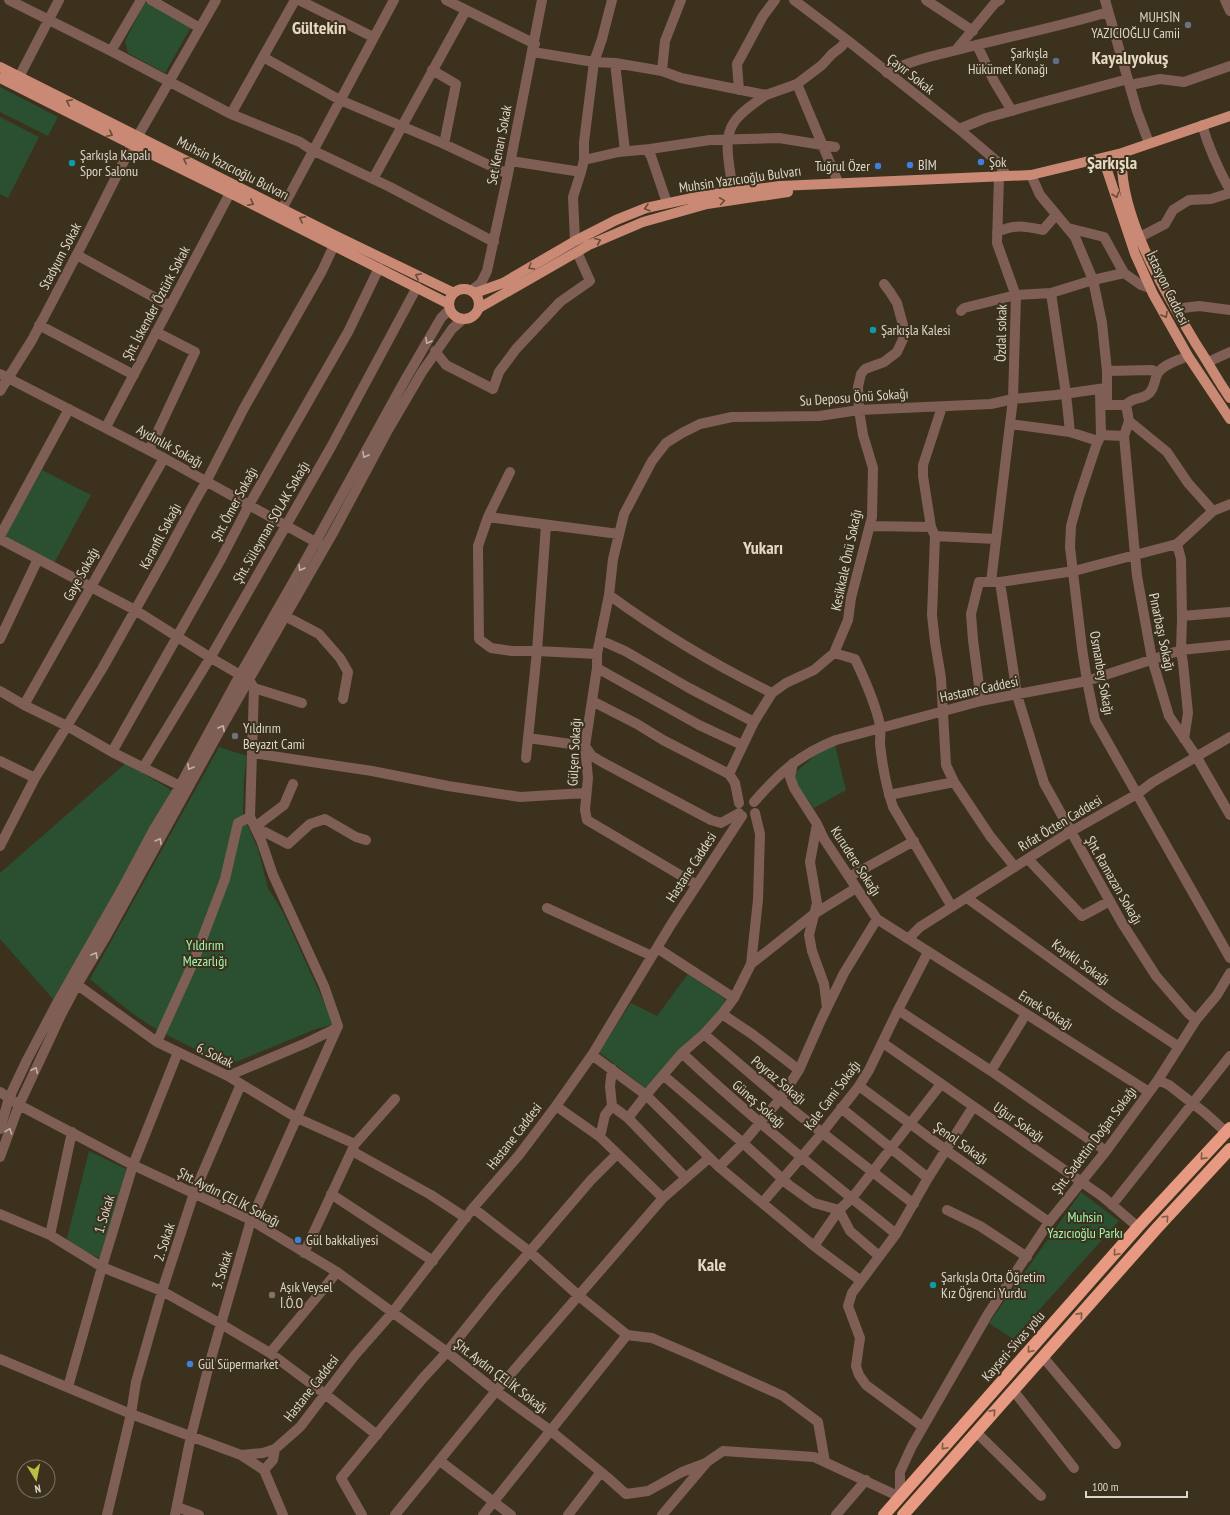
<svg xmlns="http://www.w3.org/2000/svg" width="1230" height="1515" viewBox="0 0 1230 1515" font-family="'PT Sans Narrow',sans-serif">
<rect width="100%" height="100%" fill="#3b311d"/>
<!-- green -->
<path fill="#2a4f31" d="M147 3 191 27 165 73 128 53 125 41 144 4Z
M0 87 58 117 48 136 0 112Z
M0 117 39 137 8 198 0 194Z
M42 470 91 495 52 567 2 541Z
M835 745 846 790 814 808 790 777 819 752Z
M219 747 247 756 244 780 243 815 258 849 268 888 283 912 334 1024 316 1029 231 1064C195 1050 158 1033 128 1010 115 1000 102 989 90 979Z
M126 763 176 793 53 999 0 939V873Z
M688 974 725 999 722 1008 705 1029 687 1042 645 1088 599 1052 631 1003 657 1016Z
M89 1151 126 1169 104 1260 66 1242Z
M1081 1192 1119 1221 1013 1339 989 1323Z"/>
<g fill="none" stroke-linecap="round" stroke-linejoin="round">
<!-- minor -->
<path stroke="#7f5f55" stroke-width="10" d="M9 0 111 51 231 114 300 142 312 150 390 187 494 242
M151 0 200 28
M299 0 373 37
M446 0 535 44
M794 0 847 40 959 129 999 163 1006 175
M926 0 973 31
M1105 0 1137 111 1149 143
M1225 0 1230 11
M977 45 994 81 1012 111
M956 50 995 3 1000 0
M111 51 141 0
M533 52 594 62 615 63 662 71 681 78 766 95 797 84 822 65 832 54 841 47 847 40
M263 57 340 100 444 144 508 174
M615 63 625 151
M432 70 456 84 444 144
M662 71 665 41 681 0
M887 73C908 61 933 56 957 50 1007 37 1058 27 1108 12
M19 77 59 0
M797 84 838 182
M1130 85 1160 79 1184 82 1230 66
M739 90 737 64 763 16 775 0
M231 114 295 0
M1202 125C1209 148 1218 169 1230 190
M959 129 986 118 1032 105 1128 79
M647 150 651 156 667 203
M584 160 619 152 650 149 710 140 779 138 835 147
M511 161 581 172
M1031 175 1040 195 1075 237 1093 280 1102 323 1107 371V405H1126
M373 179 466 10
M733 192C731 172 722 141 733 124 740 112 755 103 766 95
M282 209 394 0
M1068 228 1104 237 1124 273 1141 285 1150 288
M997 232C1015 224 1024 226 1043 230L1056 215
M1140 237 1165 224 1173 210 1189 200 1211 199 1230 193
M575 241 573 197 581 172 584 160V142L594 62 602 39 612 0
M77 255 170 306
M472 290 481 283 487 271 508 174 542 0
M1175 309 1199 306 1230 310
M961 311 964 308 1016 295 1051 293
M39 325 134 375
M435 351 446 365 493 389 499 372 516 349 560 302 590 281 577 252
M1208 362 1230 352
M1107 371 1152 370 1158 373
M0 374 164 458 321 545
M0 391 32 340 87 235 127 155 216 0
M1100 393 1101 435 1124 436 1129 421 1126 405C1133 397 1139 400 1147 395 1155 390 1154 379 1158 373 1164 364 1179 360 1188 356
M942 407 923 465V476L931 527 935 536 995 539
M1129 421 1167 452 1188 483 1213 511
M1010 424 1070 432
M106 427 230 193
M1101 435 1096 446 1079 497 1071 526 1070 547 1082 648 1087 681 1095 720 1230 958
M1124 436 1137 576 1152 659 1169 716 1196 756 1230 815
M1098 441 1070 432 1066 394 1051 293 1093 280 1124 273
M149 450 195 352 156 332
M510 472 488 517 619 534
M488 517 478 546 479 639 491 648 512 651H537L597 654
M870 526 931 527
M0 536 69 409
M935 536 932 615 935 642 941 678 946 765 954 782 990 836 1015 867
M0 539 135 610 211 658 249 680 254 688 250 817 261 840 273 875 324 986 338 1026 333 1030 306 1043 228 1076
M1177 544 1181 559 1182 619 1181 650 1183 663 1188 713 1184 739
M991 582 1013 399 1016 296 997 243 999 176
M1000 582 1017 695 1044 783 1122 923 1156 976 1188 1013 1196 1020
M609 595C660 632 715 665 772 693
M285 616 319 634 340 658 348 672 343 699
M1182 616 1230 612
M0 639 38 559
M600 640 625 651 689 688 754 722
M834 653 855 659C865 680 875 702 880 725 881 731 880 737 880 744 882 763 887 789 893 807L952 907
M597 668 699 725 742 745
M254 688 302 703
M0 691 24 705 67 726 112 752 184 788
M592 701 637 724 663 740 729 774 735 783 739 803
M981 701 973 640 971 614 979 582H1000L1074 571 1177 544 1213 511 1230 504
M24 705 164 458
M528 738 585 746 592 756 602 762 711 820 721 823 739 813
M112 752 221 559 249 505 348 332 379 268
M252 753 372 771 448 786 520 797 585 793
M526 758 537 651 546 525
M0 761 35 778
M793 763 790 777 794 788 817 824 824 839 877 919 1149 1092
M143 768 213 653 331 447 417 287
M729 774 754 722 772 693 786 683 814 670 834 653 848 620 851 598 872 517 873 468 863 435 859 410 858 387 861 374 865 369 884 362 897 352 903 339V325L897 303 890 292 884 284
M293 784 284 805 255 827 288 844 310 824 325 819 356 837 366 840
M889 795 954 782
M754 802C780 772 799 755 836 740L981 701 1087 681 1181 650 1230 645
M817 824 810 862 817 903 809 935 812 951 824 984 827 1008
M0 846 35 778 102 669 165 557 194 503 206 482 244 408 322 271 337 239
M1028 859 1082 916 1110 901
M849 877 914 841
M697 885 587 820 585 810 588 778 585 746 597 668V654L609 595 613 559 624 514 652 461 666 443 682 433 700 424 732 417 819 416 859 410 991 404 1013 399 1056 395 1106 388
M967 898 1114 1004 1179 1047
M547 908 652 956
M908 939 920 927 1070 832 1137 794 1153 782 1230 737
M657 948 734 998
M751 964 814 914 856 888
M72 981 157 1042 228 1076 297 1118 355 1144
M898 1010 991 1071 1106 1151
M722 1014 752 1034 799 1070
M704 1034 798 1114 914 1204
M157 1042 193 963 225 879 238 823 250 817
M883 1043 1103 1197 1138 1227
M682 1053C750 1117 823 1175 896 1234
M592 1055 646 1095 719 1167 814 1246 861 1281
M612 1069 610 1086 612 1106 628 1118 686 1178
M991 1071 1026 1014
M663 1075 743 1143 789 1185 814 1203 839 1210 850 1231 879 1256
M1158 1080 1169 1085 1205 1113 1226 1132
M859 1086 946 1150 1049 1222
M0 1092 19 1105 133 1165 251 1220 337 1272 447 1352 496 1391 551 1431 607 1477 626 1494 648 1491 682 1472 706 1463
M556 1106 600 1137 663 1198
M841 1108 928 1178
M628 1118 646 1095 682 1053 704 1034 722 1014 734 998 751 964 758 900 760 834 755 813
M0 1129 9 1098 27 1060 57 1003 122 889 154 829 176 793 240 675 308 556 405 380 441 318 450 309
M600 1137 605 1115 612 1106
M352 1151 431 1195 466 1218
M0 1157 19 1105 61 1015 77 985 105 938 224 723 334 531 388 430 422 372 452 329 463 319
M719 1167 743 1143 780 1099 799 1070 822 1018 844 973 877 919
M331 1194 433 1261
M763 1202 822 1133 859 1086 869 1070 898 1010 928 952
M1112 1205 1230 1056
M473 1208 530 1252 579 1296 627 1335 652 1338 694 1356 783 1396 818 1422 825 1462
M947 1210 980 1226 1027 1257
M0 1214 50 1235 102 1267 162 1291 221 1324 270 1353 325 1394 377 1435
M50 1235 72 1132
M814 1246 839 1210 852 1198 941 1084
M304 1253 355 1144 395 1099
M270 1353 325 1287 337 1272
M1043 1357 1116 1444
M0 1359 131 1414 241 1455 263 1453 275 1449 300 1427 355 1355 392 1313 473 1208 519 1155 556 1106 592 1055 672 923 742 816
M68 1387 102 1267 133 1165 178 1052
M1013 1390 1074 1468
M923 1427 866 1385 859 1375 856 1366 860 1338 848 1306 852 1293 896 1234 928 1178 973 1107
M976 1432 1041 1496
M241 1455 264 1470 283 1515
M440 1461 511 1515
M264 1470 273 1460 275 1449
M177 1507 199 1515
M107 1515 131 1414 136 1382 162 1291 194 1193 241 1084
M175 1515 191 1436 208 1369 251 1220 338 1026
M362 1515 341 1478 423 1378 447 1352 496 1291 591 1180 617 1154
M395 1515 496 1391 663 1198 709 1158
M483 1515 627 1335
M568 1515 601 1472
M662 1515 707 1462 723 1451 814 1457 900 1497V1472L912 1446 988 1314 1049 1222 1106 1151 1158 1080 1196 1020 1217 995 1230 973
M836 1515 866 1480"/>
<!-- major -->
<path stroke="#c98975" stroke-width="10" d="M0 67 338 237 454 293
M0 78 133 145 230 193 449 304
M1122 153C1118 215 1165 292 1196 344 1208 362 1218 381 1230 398
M1103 158 1135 254 1153 294 1188 356 1230 419
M449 304a15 15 0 1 1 30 0a15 15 0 1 1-30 0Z
M475 293 503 283 575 241 616 220 646 208 706 195 780 186 1031 175 1122 153 1230 116
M479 308 589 245 643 222 707 204 788 192"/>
<!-- highway -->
<path stroke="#e79a81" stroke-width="12" d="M884 1515 1138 1227 1230 1128
M903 1515 1157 1228 1230 1149"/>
</g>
<!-- one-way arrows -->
<defs><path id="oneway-chevron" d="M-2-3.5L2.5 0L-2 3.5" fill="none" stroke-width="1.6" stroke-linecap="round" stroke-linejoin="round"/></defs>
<g stroke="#664b37">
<use href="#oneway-chevron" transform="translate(69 102) rotate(-154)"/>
<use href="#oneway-chevron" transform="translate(110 134) rotate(27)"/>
<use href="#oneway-chevron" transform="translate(186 160) rotate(-153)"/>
<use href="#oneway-chevron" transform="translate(1116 195) rotate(71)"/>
<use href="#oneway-chevron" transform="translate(722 201) rotate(-8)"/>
<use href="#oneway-chevron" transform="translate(251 203) rotate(27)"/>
<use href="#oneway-chevron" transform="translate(647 208) rotate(164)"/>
<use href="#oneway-chevron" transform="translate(302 219) rotate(-153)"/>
<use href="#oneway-chevron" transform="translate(598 241) rotate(-23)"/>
<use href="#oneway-chevron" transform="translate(531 267) rotate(149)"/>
<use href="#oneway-chevron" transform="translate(418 276) rotate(-154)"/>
<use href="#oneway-chevron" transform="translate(1165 315) rotate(60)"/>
</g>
<g stroke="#c0b2a7">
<use href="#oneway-chevron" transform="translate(428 341) rotate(120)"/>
<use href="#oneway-chevron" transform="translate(365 455) rotate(119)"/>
<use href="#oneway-chevron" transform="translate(301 568) rotate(120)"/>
<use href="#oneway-chevron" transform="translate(222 728) rotate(-61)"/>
<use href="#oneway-chevron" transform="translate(190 767) rotate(119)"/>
<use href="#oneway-chevron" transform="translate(159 841) rotate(-60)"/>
<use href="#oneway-chevron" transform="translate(95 955) rotate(-59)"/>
<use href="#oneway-chevron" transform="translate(35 1070) rotate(-65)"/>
<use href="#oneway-chevron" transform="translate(9 1131) rotate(-70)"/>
</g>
<g stroke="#805b45">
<use href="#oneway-chevron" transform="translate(1203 1157) rotate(132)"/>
<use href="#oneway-chevron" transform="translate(1166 1218) rotate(-47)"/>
<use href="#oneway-chevron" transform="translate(1116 1253) rotate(131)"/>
<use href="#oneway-chevron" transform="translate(1080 1315) rotate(-48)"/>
<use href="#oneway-chevron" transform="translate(1030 1350) rotate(131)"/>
<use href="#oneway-chevron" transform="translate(993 1412) rotate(-48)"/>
<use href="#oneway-chevron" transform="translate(944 1447) rotate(131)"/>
</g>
<!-- markers -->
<g fill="#6b7280" stroke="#3b311d" stroke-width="1.5">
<circle cx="1188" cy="25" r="4"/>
<circle cx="235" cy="736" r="4"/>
</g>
<circle fill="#5c6f8a" stroke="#3b311d" stroke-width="1.5" cx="1056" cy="61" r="4"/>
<g fill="#3f7fe0" stroke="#3b311d" stroke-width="1.5">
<circle cx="981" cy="162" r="4"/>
<circle cx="910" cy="165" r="4"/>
<circle cx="878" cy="166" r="4"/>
<circle cx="298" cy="1240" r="4"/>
<circle cx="190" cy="1364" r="4"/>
</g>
<g fill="#0f9aa8" stroke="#3b311d" stroke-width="1.5">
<circle cx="72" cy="163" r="4"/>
<circle cx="873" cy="330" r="4"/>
<circle cx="933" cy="1285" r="4"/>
</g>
<circle fill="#8d6e63" stroke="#3b311d" stroke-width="1.5" cx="272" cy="1295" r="4"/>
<g text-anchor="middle" stroke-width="4" stroke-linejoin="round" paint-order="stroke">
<!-- poi labels -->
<g font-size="14" fill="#dcd6ca" stroke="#3b311d" text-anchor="start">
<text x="1180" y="22" text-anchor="end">MUHSİN<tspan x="1180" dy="16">YAZICIOĞLU Camii</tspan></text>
<text x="1048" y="58" text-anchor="end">Şarkışla<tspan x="1048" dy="16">Hükümet Konağı</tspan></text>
<text x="80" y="160">Şarkışla Kapalı<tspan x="80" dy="16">Spor Salonu</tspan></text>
<text x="989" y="167">Şok</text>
<text x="918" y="170">BİM</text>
<text x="870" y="171" text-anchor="end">Tuğrul Özer</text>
<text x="881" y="335">Şarkışla Kalesi</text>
<text x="243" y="733">Yıldırım<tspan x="243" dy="16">Beyazıt Cami</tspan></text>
<text x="306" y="1245">Gül bakkaliyesi</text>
<text x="941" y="1282">Şarkışla Orta Öğretim<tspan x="941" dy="16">Kız Öğrenci Yurdu</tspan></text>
<text x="280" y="1292">Aşık Veysel<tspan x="280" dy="16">İ.Ö.O</tspan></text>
<text x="198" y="1369">Gül Süpermarket</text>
</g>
<!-- street labels -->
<g font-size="14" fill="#dcd6ca" stroke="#3b311d">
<text transform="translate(911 74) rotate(38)" y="5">Çayır Sokak</text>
<text transform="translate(499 145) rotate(-79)" y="5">Set Kenarı Sokak</text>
<text transform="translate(233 168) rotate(27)" y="5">Muhsin Yazıcıoğlu Bulvarı</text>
<text transform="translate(740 179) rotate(-8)" y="5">Muhsin Yazıcıoğlu Bulvarı</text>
<text transform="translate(60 256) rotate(-62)" y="5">Stadyum Sokak</text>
<text transform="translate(1168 288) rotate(64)" y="5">İstasyon Caddesi</text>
<text transform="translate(156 303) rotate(-62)" y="5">Şht. İskender Öztürk Sokak</text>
<text transform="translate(1001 333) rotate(-89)" y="5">Özdal sokak</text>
<text transform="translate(854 397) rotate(-4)" y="5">Su Deposu Önü Sokağı</text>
<text transform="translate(170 446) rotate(29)" y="5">Aydınlık Sokağı</text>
<text transform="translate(234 504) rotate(-62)" y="5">Şht. Ömer Sokağı</text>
<text transform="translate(271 522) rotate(-60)" y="5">Şht. Süleyman SOLAK Sokağı</text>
<text transform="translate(160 536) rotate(-62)" y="5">Karanfil Sokağı</text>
<text transform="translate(846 560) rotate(-78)" y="5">Kesikkale Önü Sokağı</text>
<text transform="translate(81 574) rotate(-61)" y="5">Gaye Sokağı</text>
<text transform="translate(1162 632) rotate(78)" y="5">Pınarbaşı Sokağı</text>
<text transform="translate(1102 673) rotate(80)" y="5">Osmanbey Sokağı</text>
<text transform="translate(979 689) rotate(-12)" y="5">Hastane Caddesi</text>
<text transform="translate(574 752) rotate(-87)" y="5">Gülşen Sokağı</text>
<text transform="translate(1060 823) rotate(-31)" y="5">Rıfat Öcten Caddesi</text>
<text transform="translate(856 861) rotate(57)" y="5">Kurudere Sokağı</text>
<text transform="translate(691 867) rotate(-57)" y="5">Hastane Caddesi</text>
<text transform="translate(1114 880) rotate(60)" y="5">Şht. Ramazan Sokağı</text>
<text transform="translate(1081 962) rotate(36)" y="5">Kayıklı Sokağı</text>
<text transform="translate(1046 1010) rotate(32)" y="5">Emek Sokağı</text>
<text transform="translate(215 1055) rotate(26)" y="5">6. Sokak</text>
<text transform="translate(779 1080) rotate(40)" y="5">Poyraz Sokağı</text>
<text transform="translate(832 1095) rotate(-53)" y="5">Kale Cami Sokağı</text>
<text transform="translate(759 1104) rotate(41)" y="5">Güneş Sokağı</text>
<text transform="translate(1019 1122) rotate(35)" y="5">Uğur Sokağı</text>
<text transform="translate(514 1136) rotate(-52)" y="5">Hastane Caddesi</text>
<text transform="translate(1094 1140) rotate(-53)" y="5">Şht. Sadettin Doğan Sokağı</text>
<text transform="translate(961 1143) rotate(35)" y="5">Şenol Sokağı</text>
<text transform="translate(229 1197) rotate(27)" y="5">Şht. Aydın ÇELİK Sokağı</text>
<text transform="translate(104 1214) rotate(-73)" y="5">1. Sokak</text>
<text transform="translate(164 1242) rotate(-72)" y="5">2. Sokak</text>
<text transform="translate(222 1270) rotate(-73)" y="5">3. Sokak</text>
<text transform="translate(1013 1346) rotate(-49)" y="5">Kayseri-Sivas yolu</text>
<text transform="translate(501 1376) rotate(37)" y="5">Şht. Aydın ÇELİK Sokağı</text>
<text transform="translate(311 1388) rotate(-52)" y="5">Hastane Caddesi</text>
</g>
<!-- park labels -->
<g font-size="14" fill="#a1f7af" stroke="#3b311d">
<text x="205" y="950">Yıldırım<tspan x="205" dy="16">Mezarlığı</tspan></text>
<text x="1085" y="1222">Muhsin<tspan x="1085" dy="16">Yazıcıoğlu Parkı</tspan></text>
</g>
<!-- district labels -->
<g font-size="18" font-weight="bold" fill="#e6d9c1" stroke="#3b311d">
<text x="319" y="34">Gültekin</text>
<text x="1130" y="64">Kayalıyokuş</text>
<text x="1112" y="169">Şarkışla</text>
<text x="763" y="554">Yukarı</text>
<text x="712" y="1271">Kale</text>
</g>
</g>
<!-- north arrow -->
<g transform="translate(36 1479) rotate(170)"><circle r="19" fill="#3b311d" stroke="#7b7362"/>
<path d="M0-3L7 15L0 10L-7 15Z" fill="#bdbf43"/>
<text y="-6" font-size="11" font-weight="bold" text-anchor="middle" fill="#dcd6ca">N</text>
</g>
<!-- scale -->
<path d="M1086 1491v6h101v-6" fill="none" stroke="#dcd6ca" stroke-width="2"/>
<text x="1092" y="1491" font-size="12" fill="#dcd6ca" stroke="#3b311d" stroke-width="3" paint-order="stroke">100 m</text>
</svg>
